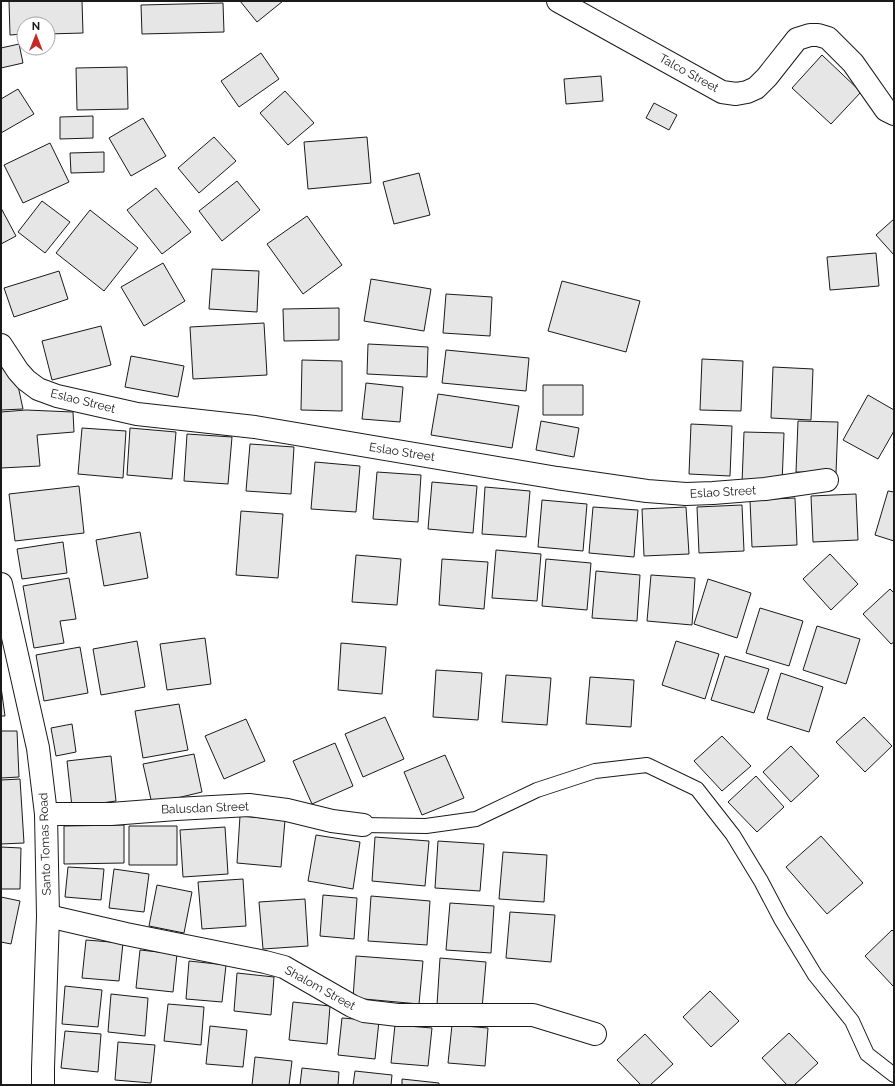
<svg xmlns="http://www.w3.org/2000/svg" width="895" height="1086" viewBox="0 0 895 1086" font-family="Raleway,sans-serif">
<rect width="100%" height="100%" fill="#fff"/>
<!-- building -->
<path fill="#e6e6e6" stroke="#1a1a1a" d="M9 1H82L83 33 48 34V24H24V34L10 35Z
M240 1H283L257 22Z
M223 3 224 32 142 34 141 5Z
M19 44 23 63 1 68V48Z
M261 53 279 79 239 107 221 81Z
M822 55 861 92 831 124 792 88Z
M127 67 128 109 77 110 76 68Z
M601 76 603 101 566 104 564 79Z
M18 89 34 114 1 133V99Z
M285 91 314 123 288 145 260 113Z
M654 103 677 115 669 130 646 118Z
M93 116V138L60 139V117Z
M143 118 166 156 131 176 109 138Z
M214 137 236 161 199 193 178 168Z
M367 137 371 183 308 189 304 142Z
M50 143 69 182 23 203 4 165Z
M104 152V172L71 173 70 153Z
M419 173 430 215 394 224 383 182Z
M237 181 260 210 222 241 199 211Z
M156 188 191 232 162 254 127 210Z
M42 201 70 222 45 253 18 232Z
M1 208 16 236 1 244Z
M90 210 138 248 104 291 56 253Z
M307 216 342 265 303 294 267 244Z
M894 219V255L876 235Z
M876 253 879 286 830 290 827 257Z
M163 263 185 301 144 326 121 287Z
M212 269 259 271 257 312 209 309Z
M59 271 68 299 14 317 4 288Z
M371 279 431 289 424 331 364 321Z
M562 281 640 301 626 352 548 331Z
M446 294 492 297 490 336 443 333Z
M339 308V340L284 341 283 309Z
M264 323 267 375 193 379 190 327Z
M101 326 111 365 52 380 42 341Z
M368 344 428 347 427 377 367 374Z
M446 350 529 358 526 391 442 383Z
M1 355 17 381 23 409 1 410Z
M131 356 184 366 178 397 125 387Z
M702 359 743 361 741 411 700 410Z
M302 360 342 361V411L301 410Z
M773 367 813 369 811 420 771 418Z
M366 383 403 387 400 422 362 419Z
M543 385H583V415H543Z
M438 394 519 406 512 448 431 435Z
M868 395 894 410V431L878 459 843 440Z
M26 410 73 412 74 432 37 435 40 466 1 468V412Z
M541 421 579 428 574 457 536 450Z
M798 421 838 422 836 473 796 472Z
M691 424 732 426 730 476 689 474Z
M82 428 126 431 123 478 78 474Z
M130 428 176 432 172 479 127 475Z
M744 432 784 433 782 484 742 483Z
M187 434 232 437 228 484 184 481Z
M250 444 294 447 291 494 246 491Z
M315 462 360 466 356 512 311 509Z
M377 472 421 475 418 522 373 519Z
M432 482 477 486 473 533 428 529Z
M79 486 84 533 15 541 9 494Z
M485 487 530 491 526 537 482 534Z
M888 491 894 492V541L875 535Z
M856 494 858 540 813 542 811 496Z
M795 498 797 545 752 547 750 500Z
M542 500 587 504 583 551 538 547Z
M742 505 744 551 699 553 697 507Z
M593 507 638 510 634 557 589 553Z
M686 507 689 554 644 556 642 509Z
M241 511 283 514 278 578 236 575Z
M140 532 148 578 104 586 96 540Z
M63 542 67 573 22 579 17 549Z
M496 550 541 554 537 601 492 598Z
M830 554 858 584 831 610 803 579Z
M356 555 401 559 397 605 352 602Z
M442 559 488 562 484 609 439 605Z
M546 559 591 563 587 610 542 606Z
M596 571 640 575 637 621 592 618Z
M651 575 695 578 692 625 647 621Z
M69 578 76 619 60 621 64 643 34 648 23 586Z
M708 579 751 593 737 638 694 624Z
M890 589 894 593V642L891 644 863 614Z
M760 608 803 621 789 666 746 653Z
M817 626 860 639 846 684 803 670Z
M205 638 211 684 167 690 160 644Z
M137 641 145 687 101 695 93 649Z
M676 641 719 654 705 699 662 685Z
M341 643 386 647 382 694 338 690Z
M80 647 88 693 44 701 36 655Z
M725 656 769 669 754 713 711 700Z
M436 670 482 673 478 720 433 717Z
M781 673 823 687 809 732 767 719Z
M506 675 551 678 547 725 502 722Z
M590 677 634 680 631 727 586 724Z
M1 687 5 716H1Z
M179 704 188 750 143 758 135 711Z
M385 717 404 759 363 777 345 734Z
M864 717 892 746 865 772 836 742Z
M246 719 265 761 224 779 205 736Z
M72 724 76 752 56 756 51 728Z
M1 731H17L19 777 1 778Z
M722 736 751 766 722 791 694 761Z
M335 743 353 786 312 804 293 761Z
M791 746 819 776 791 802 763 772Z
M194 754 202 792 152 804 143 764Z
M445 755 464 798 422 815 404 772Z
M111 756 116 801 72 807 67 761Z
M756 776 784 807 757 832 728 802Z
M20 779 24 843 1 844V780Z
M240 816 285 820 281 867 237 863Z
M124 825V863L64 864V826Z
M129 826H177V865H129Z
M225 827 228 874 183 877 180 830Z
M316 835 360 842 353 889 308 881Z
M821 836 863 883 827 914 786 867Z
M375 837 429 841 425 886 372 881Z
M438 841 484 844 480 891 435 888Z
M1 847 21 848 20 889H1Z
M503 852 547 855 544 902 499 899Z
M68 867 104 869 101 900 65 897Z
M114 869 149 874 144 912 109 908Z
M243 879 246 926 202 929 198 882Z
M157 885 192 892 184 933 149 926Z
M323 895 357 898 354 939 320 936Z
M371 896 430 901 427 945 368 941Z
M1 897 20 901 11 944 1 942Z
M305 899 308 946 263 949 259 902Z
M450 903 494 906 491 953 446 950Z
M510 912 555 915 551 962 506 958Z
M892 930 894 932V985L893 986 865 956Z
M86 940 123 943 119 981 82 978Z
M140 950 177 954 173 992 136 988Z
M356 956 423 961 419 1004 353 998Z
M440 958 486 962 482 1009 437 1005Z
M189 961 226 965 222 1002 186 999Z
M237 973 274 977 271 1015 234 1011Z
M65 986 102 990 98 1027 62 1024Z
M710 991 739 1021 711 1047 683 1017Z
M111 994 148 998 145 1036 108 1032Z
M293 1002 330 1006 327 1044 289 1040Z
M168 1004 204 1007 201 1045 164 1041Z
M342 1018 379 1021 375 1059 338 1055Z
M395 1025 432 1028 428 1066 391 1063Z
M452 1025 488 1028 485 1066 448 1063Z
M210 1026 247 1030 243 1067 206 1064Z
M65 1031 101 1034 98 1072 61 1068Z
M789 1033 818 1063 794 1085H787L762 1058Z
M645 1034 673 1064 650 1085H641L617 1060Z
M118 1042 155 1045 151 1083 115 1080Z
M255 1057 292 1061 289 1085H252Z
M302 1068 339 1072 338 1085H300Z
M355 1071 392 1075 391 1085H353Z
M402 1079 439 1083V1085H402Z"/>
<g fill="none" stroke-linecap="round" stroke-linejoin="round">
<!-- lane casing -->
<g stroke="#1a1a1a" stroke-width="16">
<path id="lane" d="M363 825 426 826 476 819 537 790 595 771 647 765 697 789 733 835 761 881 781 919 815 975 852 1021 867 1054 894 1075"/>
</g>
<!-- street casing -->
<g stroke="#1a1a1a" stroke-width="24">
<path id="street" d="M558 1 722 92 736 94 747 92 756 88 767 77 797 39 810 35H818L828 38 853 63 886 110 894 114
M1 345 18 371 26 380 38 389 57 396 137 414 255 427 557 478 647 491 686 494 713 493 765 489 827 480
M46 814H111L176 809 249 805 287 810 332 821 363 825
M48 916 126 934 265 962 284 967 352 1006 364 1011 398 1015H533L595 1034"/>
</g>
<!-- secondary casing -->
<g stroke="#1a1a1a" stroke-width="24">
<path id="secondary" d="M1 584 38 748 46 814 48 916 43 1068V1085"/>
</g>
<!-- lane -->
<use href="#lane" stroke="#fff" stroke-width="14"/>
<!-- street -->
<use href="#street" stroke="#fff" stroke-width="22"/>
<!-- secondary -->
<use href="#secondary" stroke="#fff" stroke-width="22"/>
</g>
<g text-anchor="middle" stroke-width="3" stroke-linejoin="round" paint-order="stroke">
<!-- street labels -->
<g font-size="12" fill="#1a1a1a" stroke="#fff">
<text transform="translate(689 73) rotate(29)" y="4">Talco Street</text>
<text transform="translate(83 401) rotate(14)" y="4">Eslao Street</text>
<text transform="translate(402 452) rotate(9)" y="4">Eslao Street</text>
<text transform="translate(723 492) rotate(-3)" y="4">Eslao Street</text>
<text transform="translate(205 808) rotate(-2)" y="4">Balusdan Street</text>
<text transform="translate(45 844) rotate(-92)" y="4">Santo Tomas Road</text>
<text transform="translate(320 988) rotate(29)" y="4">Shalom Street</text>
</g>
</g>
<!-- border -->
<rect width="895" height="1086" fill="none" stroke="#1a1a1a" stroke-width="4"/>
<!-- north arrow -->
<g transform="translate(36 36)"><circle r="19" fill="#ffffff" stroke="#a3a3a3"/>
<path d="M0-3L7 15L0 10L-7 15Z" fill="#c62828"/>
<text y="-6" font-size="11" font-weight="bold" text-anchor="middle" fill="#1a1a1a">N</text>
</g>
</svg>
